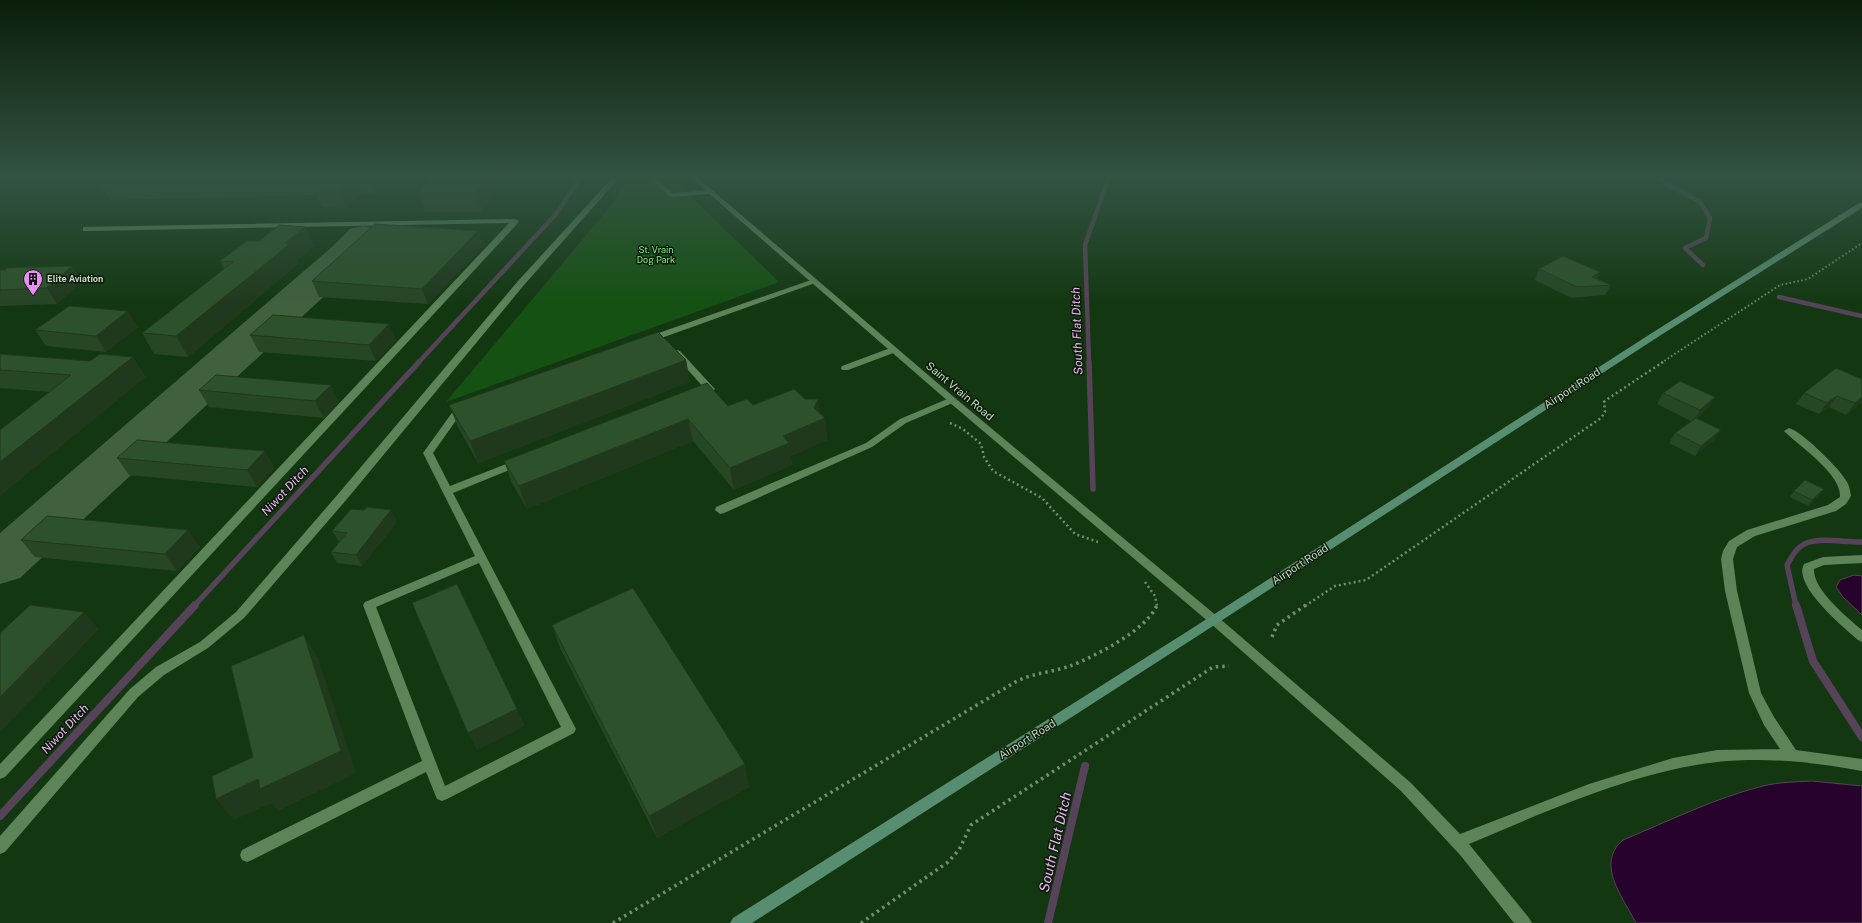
<svg xmlns="http://www.w3.org/2000/svg" width="1862" height="923" viewBox="0 0 1862 923" font-family="'Public Sans',sans-serif">
<rect width="100%" height="100%" fill="#133711"/>
<!-- green -->
<path fill="#155112" d="M631 177H671L779 282 446 402 603 215Z"/>
<!-- water -->
<path fill="#27022c" stroke="#574359" d="M1854 575 1862 576V615L1843 597 1836 587 1840 580Z
M1812 781 1862 786V923H1636C1623 897 1595 864 1623 840 1669 821 1715 798 1763 786 1779 782 1796 782 1812 781Z"/>
<g fill="none" stroke-linecap="round" stroke-linejoin="round">
<!-- stream-far2 -->
<path stroke="#574359" stroke-width="4.5" d="M1655 177 1700 202 1710 218 1706 238 1685 248 1703 265
M1779 297 1862 316
M418 363 556 214 581 177
M1089 363 1085 245 1109 177"/>
<!-- stream-far1 -->
<path stroke="#574359" stroke-width="5.5" d="M1089 362 1093 489
M194 606 419 362
M1796 606 1787 565C1791 559 1794 551 1800 547 1813 535 1845 543 1862 542"/>
<!-- stream -->
<path stroke="#574359" stroke-width="8" d="M1796 605 1813 661 1862 737
M0 816 195 605
M1048 923 1085 766"/>
<!-- taxiway -->
<path fill="#40603e" fill-rule="evenodd" d="M363 226 376 229 382 237 361 262 20 578 0 584V533L333 246 350 229Z"/>
<!-- path-far2 -->
<path stroke="#728d6f" stroke-width="2" stroke-dasharray="1.5 2.5" stroke-linecap="butt" d="M1661 363 1780 285 1808 279 1862 243"/>
<!-- path-far1 -->
<path stroke="#728d6f" stroke-width="2.5" stroke-dasharray="2 3" stroke-linecap="butt" d="M950 423 963 429 981 444 984 457 993 471 1042 498 1075 534 1098 542
M1145 582 1155 596 1157 606
M1305 606 1335 586 1366 580 1601 418 1605 412 1604 402 1606 400 1663 362"/>
<!-- path -->
<path stroke="#728d6f" stroke-width="3.5" stroke-dasharray="2.5 4" stroke-linecap="butt" d="M1272 637 1277 625 1306 605
M613 923 1017 681C1034 673 1053 672 1070 666 1094 657 1148 629 1157 605
M861 923 948 862 959 850 971 825 1213 667 1229 666"/>
<!-- service -->
<path fill="#5d8359" fill-rule="evenodd" d="M613 177H620L524 285 347 499 244 618 208 648 164 675 138 697 5 852 0 854V836L130 689 156 667 200 642 236 612 339 493 518 281Z
M648 177H655L672 193 710 190 713 192 710 194 670 197Z
M515 219 519 221 518 223 5 777 0 779V764L509 223 86 231H83V227Z
M811 280H814L818 282 653 341H647L646 339 647 337Z
M893 347 897 350 896 352 848 370H842L841 368 842 366Z
M677 350 680 351 713 387 715 389C712 393 706 394 702 393L700 391 704 388 673 353Z
M952 397 957 400 955 402 906 423 872 447 724 513 720 514 715 510 716 507 866 443 900 419Z
M462 402 467 405 433 453 450 486 514 461H522L523 463 522 465 453 493 576 729 574 733 447 799 442 801 437 799 426 772 252 860 247 862 242 860 240 855 242 850 422 761 363 605 365 602 475 556 423 453 459 403ZM479 563 561 727 445 786 376 607Z
M1789 428C1801 431 1838 467 1845 479 1849 484 1850 489 1851 496L1846 504 1836 511 1755 536 1737 547 1733 559 1737 591 1761 693 1774 717 1796 750 1862 759V771C1814 762 1766 757 1717 762 1635 771 1545 812 1469 844L1529 918 1532 923H1514L1461 856 1401 791 1210 623 1208 620 1210 617 1214 615 1218 617 1411 783 1460 834 1589 784 1673 758 1717 750 1780 749 1764 725 1749 693 1725 591 1721 559 1723 551 1729 541 1747 530 1828 505 1840 497C1842 475 1801 447 1786 433L1784 431Z
M1862 555V563L1824 565 1814 569C1813 590 1847 617 1862 630V642L1858 640C1844 628 1792 585 1804 564L1823 557Z"/>
<!-- minor -->
<path fill="#5d8359" fill-rule="evenodd" d="M690 177H697L955 398 1218 617 1220 620 1218 623 1214 625 1210 623 949 402Z"/>
<!-- secondary -->
<path fill="#578d71" fill-rule="evenodd" d="M1859 203H1862V208L1661 335 1196 637 752 923H730L733 918 1188 631 1655 331Z"/>
</g>
<!-- wall -->
<path fill="#274624" d="M107 177H395L374 195 362 194 345 208 322 207 317 195 110 200 100 183Z
M505 177 482 212H425L418 193Z
M305 227 314 246 297 260 299 263 188 357 154 354 142 333 224 269 220 261 259 241Z
M478 231 483 246 428 304 319 297 312 281Z
M1539 269 1597 279 1611 285 1605 295 1571 298 1535 280Z
M0 270 82 281 57 304 0 306Z
M138 327 106 352 46 346 35 330Z
M250 335 396 340 376 361 259 352Z
M0 354 146 377 49 392 0 388Z
M686 360 690 382 478 463 458 427 449 405Z
M1862 379V402L1846 415 1829 407 1819 414 1796 404 1804 393Z
M199 390 339 402 324 418 209 407Z
M1663 393 1715 397 1708 408 1697 418 1721 430 1714 440 1695 456 1669 443 1675 433 1691 421 1657 404Z
M805 399H818L819 412 825 418 827 440 791 456 792 465 734 490 693 441 527 509 512 483 504 461 728 406 753 405Z
M265 451 274 468 257 487 129 475 117 458Z
M1794 491 1819 495 1808 506 1790 497Z
M397 522 362 566 337 563 331 552 339 542 332 531Z
M21 540 200 547 177 571 35 557Z
M552 625 749 787 657 838 560 648Z"/>
<!-- shaded-wall -->
<path fill="#20391d" d="M355 177 362 194 345 208 338 191Z
M369 177H395L374 195 368 178Z
M487 177H505L482 212 476 193Z
M305 227 314 246 297 260 299 263 188 357 176 336Z
M478 231 483 246 428 304 422 289Z
M72 266 82 281 57 304 47 288Z
M1600 272 1595 282 1592 277Z
M128 311 138 327 106 352 96 336Z
M389 324 396 340 376 361 369 345Z
M133 357 146 377 0 496V462Z
M686 360 690 382 478 463 470 441Z
M331 385 339 402 324 418 315 401Z
M1837 396 1829 407 1819 414 1827 403Z
M1715 397 1708 408 1693 421 1700 410Z
M1862 397V402L1846 415 1855 403Z
M818 399 820 420 825 418 827 440 791 456 792 465 734 490 730 468 783 436 814 408Z
M688 419 693 441 527 509 519 486Z
M1721 430 1714 440 1695 456 1701 446Z
M265 451 274 468 257 487 247 470Z
M1824 489 1819 495 1808 506 1812 500Z
M391 510 397 522 362 566 356 555Z
M188 530 200 547 177 571 165 554Z
M84 612 99 629 0 732V697Z
M304 635 318 658 356 773 278 811 272 803 234 820 216 799 258 779Z
M517 709 525 726 477 750 468 733Z
M745 764 749 787 657 838 649 816Z"/>
<!-- building -->
<path fill="#2d512a" stroke="#20391d" d="M107 177H355L338 191 315 190 329 178 100 183Z
M431 177H487L476 193H418Z
M375 224 478 231 422 289 312 281Z
M279 225 305 227 285 243 290 244 176 336 142 333 233 262 220 261 247 241H259Z
M1563 256 1600 272 1592 277 1611 285 1577 287 1539 269Z
M72 266 47 288 0 290V270H5L7 268Z
M69 306 128 311 96 336 35 330Z
M273 315 389 324 369 345 250 335Z
M658 332 686 360 470 441 449 405Z
M0 354 90 361 100 354 133 357 0 462V430L71 375 0 370Z
M1836 368 1862 379V397L1855 403 1837 396 1827 403 1804 393Z
M216 375 331 385 315 401 199 390Z
M1680 381 1715 397 1700 410 1663 393Z
M707 383 728 406 747 399 753 405 794 389 805 399H818L814 408 825 418 783 436 789 443 730 468 688 419 519 486 504 461Z
M1696 418 1721 430 1701 446 1675 433Z
M137 440 265 451 247 470 117 458Z
M1805 480 1824 489 1812 500 1794 491Z
M367 507 391 510 356 555 331 552 347 533 332 531 351 509 364 510Z
M47 516 188 530 165 554 21 540Z
M457 584 517 709 468 733 412 603Z
M633 588 745 764 649 816 552 625Z
M30 605 84 612 0 697V633Z
M304 635 341 751 260 789 258 779 216 799 212 776 253 757 231 666Z"/>
<!-- sky -->
<linearGradient id="sky" x2="0" y2="1"><stop stop-color="#0a1e09"/><stop offset="0.58" stop-color="#335343"/><stop offset="1" stop-color="#335343" stop-opacity="0"/></linearGradient>
<rect width="1862" height="306" fill="url(#sky)"/>
<!-- icons -->
<defs>
<g id="building-pin" transform="scale(1)"><path d="M0 17L-7.5 6A9.5 9.5 0 1 1 7.5 6Z" fill="#ec8cfa" stroke="#0b1b0a"/><path d="M-4-6H4V6H1V3H-1V6H-4ZM-2.5-4.3h1.7v1.8h-1.7ZM.8-4.3h1.7v1.8H.8ZM-2.5-1h1.7V.8h-1.7ZM.8-1h1.7V.8H.8Z" fill="#111"/></g>
</defs>
<g fill-rule="evenodd">
<use href="#building-pin" x="33" y="279"/>
</g>
<g text-anchor="middle" stroke-width="3" stroke-linejoin="round" paint-order="stroke">
<!-- far-park labels -->
<g font-size="9" fill="#87ef80" stroke="#0b1b0a">
<text x="656" y="253">St. Vrain<tspan x="656" dy="10">Dog Park</tspan></text>
</g>
<!-- far-poi labels -->
<g font-size="9" font-weight="bold" fill="#c6dac3" stroke="#0b1b0a" text-anchor="start">
<text x="47" y="282">Elite Aviation</text>
</g>
<!-- street labels -->
<g font-size="11" fill="#c6dac3" stroke="#0b1b0a">
<text transform="translate(1572 388) rotate(-33)" y="4">Airport Road</text>
<text transform="translate(960 391) rotate(40)" y="4">Saint Vrain Road</text>
<text transform="translate(1300 564) rotate(-33)" y="4">Airport Road</text>
<text transform="translate(1027 739) rotate(-32)" y="4">Airport Road</text>
</g>
<!-- water labels -->
<g font-size="12" font-style="italic" fill="#efb6f6" stroke="#0b1b0a">
<text transform="translate(1077 331) rotate(-92)" y="4">South Flat Ditch</text>
<text transform="translate(285 491) rotate(-47)" y="4">Niwot Ditch</text>
<text transform="translate(65 729) rotate(-47)" y="4">Niwot Ditch</text>
</g>
<!-- near-water labels -->
<g font-size="14" font-style="italic" fill="#efb6f6" stroke="#0b1b0a">
<text transform="translate(1055 842) rotate(-77)" y="5">South Flat Ditch</text>
</g>
</g>
</svg>
